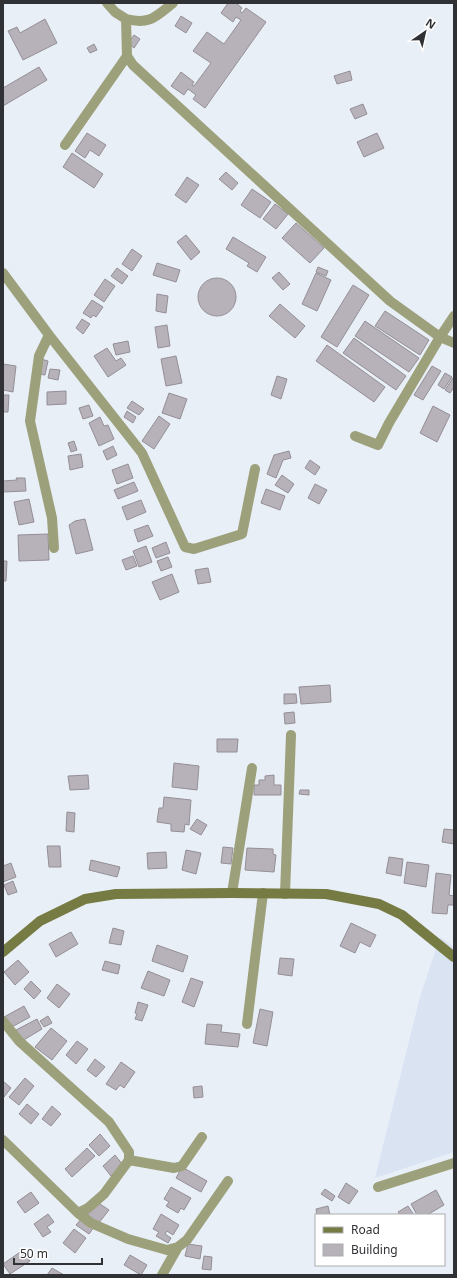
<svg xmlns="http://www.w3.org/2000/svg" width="457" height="1278" viewBox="0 0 457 1278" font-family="'Noto Sans',sans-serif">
<rect width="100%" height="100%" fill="#e9eff7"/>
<!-- built -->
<path fill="#d9e3f2" d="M440 937 454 947V1152L375 1178 420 997Z"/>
<!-- building -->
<path fill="#b7b1b9" stroke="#948f96" d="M228 3H236L242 8 240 11 242 13 246 8 266 22 205 108 193 99 196 95 188 89 184 95 171 86 181 72 194 82 192 85 194 86 211 63 193 51 207 32 224 44 241 20 236 17 233 22 221 13Z
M181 16 192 23 186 33 175 26Z
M45 19 57 43 23 60 8 31 17 27 20 33Z
M134 35 140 39 134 48 128 43Z
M94 44 97 50 90 53 87 48Z
M39 67 47 80 3 106V88Z
M350 71 352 80 337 84 334 76Z
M363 104 367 114 355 119 350 109Z
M87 133 106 145 99 156 90 150 85 158 75 151Z
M377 133 384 148 364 157 357 142Z
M72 153 103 174 94 188 63 167Z
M226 172 238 183 232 190 219 179Z
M187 177 199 185 186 203 175 195Z
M252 189 271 202 260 218 241 205Z
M275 204 288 214 276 229 263 219Z
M296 223 324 248 310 263 282 238Z
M186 235 200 252 191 260 177 242Z
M233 237 266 257 257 272 247 266 249 263 226 249Z
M132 249 142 256 132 271 122 264Z
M157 263 180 270 176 282 153 275Z
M318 267 328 271 326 276 316 272Z
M117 268 128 276 122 284 111 276Z
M279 272 290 284 283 290 272 278Z
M316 273 331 280 317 311 302 304Z
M198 297a19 19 0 1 1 38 0a19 19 0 1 1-38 0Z
M105 279 115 286 104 302 94 295Z
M353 285 369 295 337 347 321 337Z
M157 294 168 296 166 313 156 311Z
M92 300 103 307 96 317 93 315 91 318 83 313Z
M280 304 305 326 295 338 269 316Z
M385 311 429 340 420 355 375 326Z
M82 319 90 324 83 334 76 328Z
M365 321 419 358 409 372 355 336Z
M167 325 170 346 158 348 155 327Z
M354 338 406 376 396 390 343 353Z
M128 341 130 352 116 355 113 344Z
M327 345 385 387 374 402 316 361Z
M107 348 116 361 121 358 126 365 108 377 94 356Z
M176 356 182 383 166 386 161 359Z
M41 359 48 361 45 375 38 374Z
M3 364 16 366 13 392 3 390Z
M432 366 441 371 423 400 414 395Z
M50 369 60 370 58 380 48 378Z
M445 373 452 377 444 389 438 385Z
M277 376 287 379 281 399 271 395Z
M453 378 454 387 450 393 445 390Z
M66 391V404L47 405V392Z
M169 393 187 399 180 419 162 413Z
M3 395H9L8 412H3Z
M132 401 144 409 139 415 127 408Z
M89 405 93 416 83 419 79 408Z
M433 406 450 415 437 442 420 433Z
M127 411 136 417 133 423 124 417Z
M159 416 170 424 154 449 142 441Z
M100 417 104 426 108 425 114 439 99 446 89 423Z
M74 441 77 450 71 452 68 443Z
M113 446 117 455 107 460 103 451Z
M289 451 291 458 283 460 276 478 267 474 274 455Z
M81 454 83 467 70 470 68 456Z
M310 460 320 467 315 475 305 468Z
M128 464 133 478 117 484 112 470Z
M282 475 294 484 288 493 275 485Z
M16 478H25L26 491 3 492V481L17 480Z
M134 482 138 491 118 499 114 490Z
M315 484 327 490 319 504 308 498Z
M266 489 285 496 280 510 261 503Z
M29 499 34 522 19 525 14 502Z
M141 500 146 512 127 520 122 507Z
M85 519 93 550 76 554 69 525 75 521Z
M148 525 153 536 138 542 134 530Z
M48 534 49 560 19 561 18 535Z
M166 542 170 553 156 558 152 548Z
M146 546 152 562 139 567 133 551Z
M133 556 137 566 126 570 122 560Z
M168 557 172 567 161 571 157 561Z
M3 561H7L6 581H3Z
M208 568 211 582 198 584 195 570Z
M172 574 179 592 160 600 152 582Z
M330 685 331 702 301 704 299 687Z
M284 694H296L297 703 284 704Z
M294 712 295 723 285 724 284 713Z
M217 739H238L237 752H217Z
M174 763 199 766 197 790 172 787Z
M88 775 89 789 70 790 68 776Z
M274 775V785H281V795H254V785H259V780H265V776Z
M300 790H309V795L299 794Z
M164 797 191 800 189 825 185 824 184 832 171 831V824L157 822 159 808H163Z
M67 812 75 813 74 832 66 831Z
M197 819 207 825 201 835 190 829Z
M444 829 454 830V844L442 842Z
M47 846H60L61 867H49Z
M223 847 233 848 231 864 221 863Z
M247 848 273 849V854L276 855 274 872 245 870Z
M186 850 201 853 196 874 182 870Z
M166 852 167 868 148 869 147 853Z
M389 857 403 859 401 876 386 873Z
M91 860 120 867 117 877 89 870Z
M407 862 429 865 426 887 404 883Z
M11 863 16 877 3 882V866Z
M436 873 451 875 449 895 454 896V905H448L447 914 432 913Z
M13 881 17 892 8 895 4 885Z
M351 923 376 935 370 947 360 942 355 953 340 946Z
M113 928 124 931 121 945 109 943Z
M71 932 78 944 56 957 49 944Z
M157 945 188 956 183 972 152 961Z
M280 958 294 959 292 976 278 974Z
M18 960 29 972 15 985 4 972Z
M105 961 120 965 118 974 102 970Z
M148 971 170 980 164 996 141 988Z
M191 978 203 982 194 1007 182 1002Z
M31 981 41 991 34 999 24 989Z
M57 984 70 994 59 1008 47 998Z
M138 1002 148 1005 142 1021 135 1019 137 1014 135 1013Z
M24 1006 30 1017 10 1028 4 1017Z
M260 1009 273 1012 267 1046 253 1043Z
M48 1016 52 1023 44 1027 40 1021Z
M37 1019 42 1029 22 1041 16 1030Z
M207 1024 222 1025 221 1032 240 1034 238 1047 205 1044Z
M51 1028 67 1041 52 1060 35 1047Z
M77 1041 88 1049 76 1064 66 1055Z
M95 1059 105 1067 96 1077 87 1070Z
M121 1062 135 1072 124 1088 120 1085 116 1090 106 1084Z
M25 1078 34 1086 19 1105 9 1097Z
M3 1081 11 1088 4 1097H3Z
M202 1086 203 1097 194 1098 193 1087Z
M27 1104 39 1114 31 1124 19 1114Z
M52 1106 61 1114 51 1126 42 1119Z
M100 1134 110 1146 99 1156 89 1145Z
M87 1148 95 1156 72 1177 65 1169Z
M115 1155 123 1165 111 1176 103 1166Z
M182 1167 207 1181 201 1192 176 1178Z
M346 1183 358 1191 349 1204 338 1197Z
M171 1187 191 1198 184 1210 181 1208 178 1213 166 1206 169 1202 164 1199Z
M325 1189 335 1196 332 1201 321 1194Z
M436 1190 444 1205 427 1215H417L411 1204Z
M31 1192 39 1203 25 1213 17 1202Z
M97 1202 109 1210 98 1224 87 1216Z
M328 1206 330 1215H317L316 1209Z
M408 1206 414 1215H400L398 1212Z
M48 1214 54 1222 47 1227 51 1232 43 1237 34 1224Z
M161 1214 179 1225 173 1235 167 1231 165 1234 171 1238 168 1243 156 1236 159 1232 153 1229Z
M82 1218 94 1227 89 1234 76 1225Z
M74 1229 86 1238 75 1253 63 1243Z
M188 1244 202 1246 200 1259 185 1256Z
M23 1250 30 1261 10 1274 3 1264Z
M130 1255 147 1265 141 1275 124 1265Z
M204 1256 212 1257 211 1270 202 1269Z
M52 1268 64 1275H47Z"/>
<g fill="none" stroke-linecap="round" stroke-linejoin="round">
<!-- street -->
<path stroke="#9ca17b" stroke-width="10" d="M126 19C150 25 155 17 173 3
M127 56 133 65 390 301 440 337 389 423 378 445 355 436
M65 145 127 56 126 19 115 12 107 3
M3 273 49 335 142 453 185 547 194 549 242 534 255 469
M454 316 440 337 454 343
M49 335 39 356 30 421 52 518 54 548
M232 893 252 768
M285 894 291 735
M3 1021 19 1041 109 1122 129 1152V1160L104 1194 88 1208 78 1213
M247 1024 263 893
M3 1140 78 1213 91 1223 128 1239 167 1250 178 1247 187 1240 228 1181
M129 1160 174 1168 182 1166 202 1137
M378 1187 454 1163
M162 1275 178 1247"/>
<!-- secondary -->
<path stroke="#757b42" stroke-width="10" d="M3 952 40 921 85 899 116 894 232 893 326 894 379 904 402 915 454 957"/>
</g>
<!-- border -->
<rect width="457" height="1278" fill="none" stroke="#2f3134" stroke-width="8"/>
<!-- legend -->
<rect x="315" y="1214" width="130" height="52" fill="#ffffff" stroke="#acadae"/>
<rect x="323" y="1227" width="20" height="6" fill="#757b42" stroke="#acadae"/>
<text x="351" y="1234" font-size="12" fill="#2f3134">Road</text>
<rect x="323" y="1244" width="20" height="12" fill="#b7b1b9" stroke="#acadae"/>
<text x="351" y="1254" font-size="12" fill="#2f3134">Building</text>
<!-- north arrow -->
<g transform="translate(425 32) rotate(34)" stroke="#ffffff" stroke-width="3" paint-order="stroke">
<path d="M0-3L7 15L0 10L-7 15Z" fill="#2f3134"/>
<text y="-6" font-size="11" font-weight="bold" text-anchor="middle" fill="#2f3134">N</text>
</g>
<!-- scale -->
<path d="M14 1258v6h88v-6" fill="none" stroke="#2f3134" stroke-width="2"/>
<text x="20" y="1258" font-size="12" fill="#2f3134" stroke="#ffffff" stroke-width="3" paint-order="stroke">50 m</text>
</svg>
